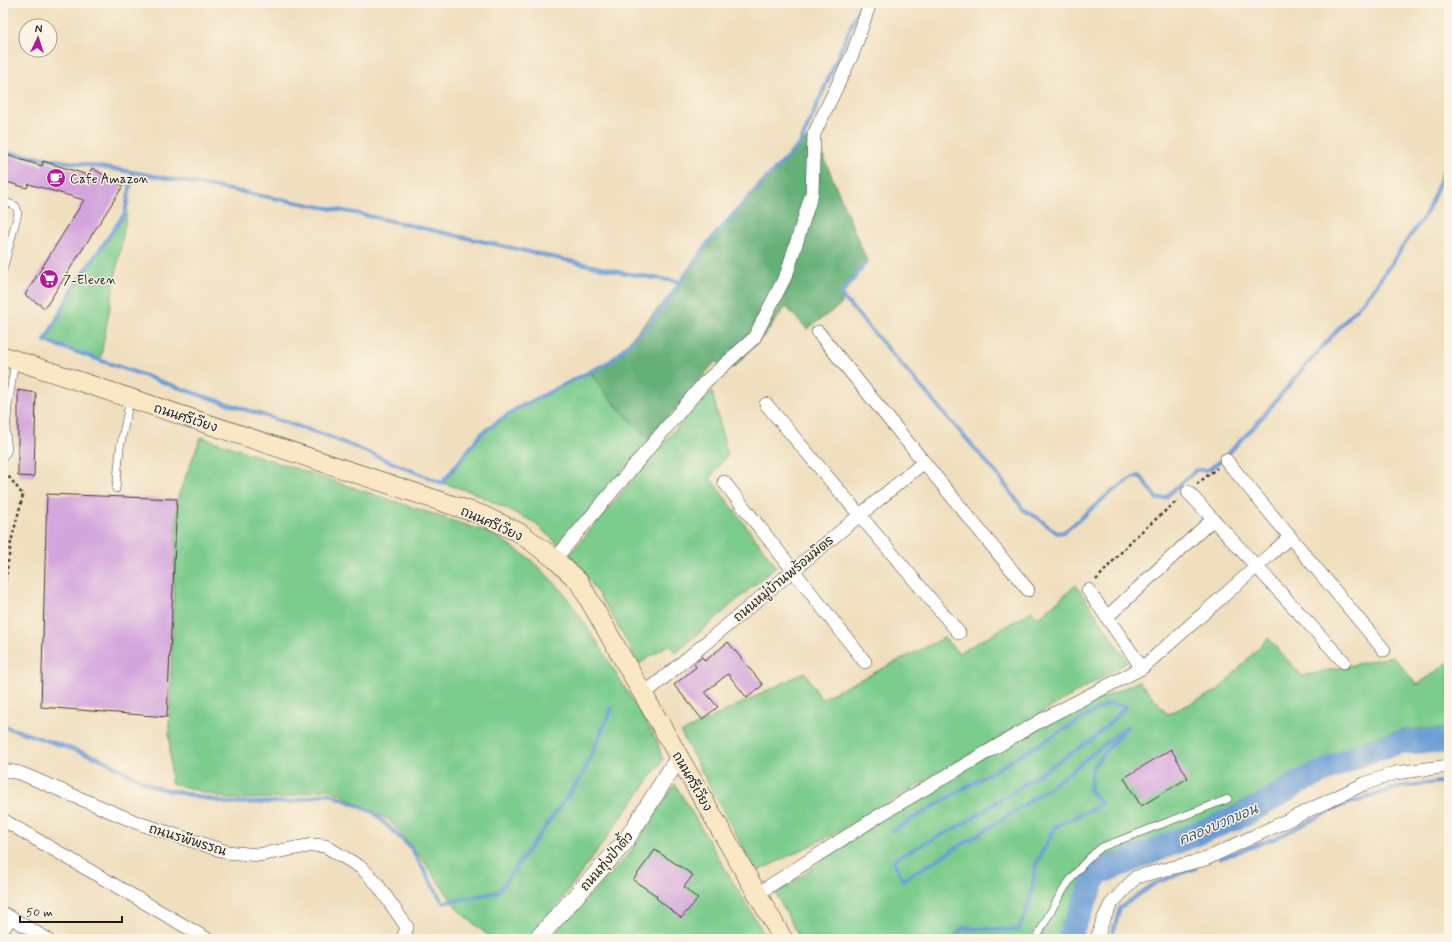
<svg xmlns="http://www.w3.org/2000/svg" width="1452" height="942" viewBox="0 0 1452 942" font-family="Mynerve,'Playpen Sans Thai',sans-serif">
<rect width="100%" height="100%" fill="#fcf5e5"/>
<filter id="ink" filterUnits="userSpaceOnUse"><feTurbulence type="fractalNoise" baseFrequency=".025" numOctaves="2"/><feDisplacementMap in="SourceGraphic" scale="8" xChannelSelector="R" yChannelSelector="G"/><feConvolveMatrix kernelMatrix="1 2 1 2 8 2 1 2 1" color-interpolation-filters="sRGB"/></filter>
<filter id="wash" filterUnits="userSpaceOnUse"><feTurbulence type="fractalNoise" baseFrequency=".012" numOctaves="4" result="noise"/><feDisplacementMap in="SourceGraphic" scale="16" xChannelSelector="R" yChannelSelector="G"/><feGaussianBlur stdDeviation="0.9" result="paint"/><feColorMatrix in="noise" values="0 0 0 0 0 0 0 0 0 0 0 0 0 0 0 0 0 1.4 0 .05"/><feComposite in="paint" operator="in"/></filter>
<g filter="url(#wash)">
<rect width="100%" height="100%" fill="#f0dfbe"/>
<!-- green -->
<path fill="#7ccc8d" stroke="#4c7454" d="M127 213 100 361 45 341 76 284Z
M590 372 608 397 649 440 559 545 532 521 472 492 442 483 482 433 516 409Z
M712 391 727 455 710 478 776 566 676 653 668 645 639 664C618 625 597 589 570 554L671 434Z
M201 437 493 534 530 559 561 589 596 640 657 741 663 760 555 909 527 939H492L459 911 422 859 389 820 328 788 283 798 228 799 171 783 169 726 177 499Z
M1076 585 1128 662 840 831 756 872 681 733 805 672 821 699 944 638 959 653 1032 611 1038 618Z
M1268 638 1302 676 1393 656 1417 685 1449 662V724L1444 729H1405L1359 741 1308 771 1165 838 1099 859 1062 923 1063 939H800L776 894 900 806 1008 742 1139 681 1168 714 1217 691Z
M675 784 767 939H549L630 853Z"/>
<!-- forest -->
<path fill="#65b078" stroke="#40664a" d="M814 134 867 261 841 295 842 304 807 329 786 307 762 338 734 368 715 362 649 440 608 397 590 372 611 361 681 283 708 243 800 144Z"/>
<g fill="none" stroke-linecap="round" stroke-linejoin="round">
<!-- stream -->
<path stroke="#6c9ed7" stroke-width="4" d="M3 152 133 172
M867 261 841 295 997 474 1024 510 1038 518 1057 533 1064 532C1089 513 1110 488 1138 476L1142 478 1157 499 1165 498 1196 470H1208L1225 457 1258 422 1307 364 1372 291 1427 212 1449 159
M681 282 624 273 360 214 133 172 125 213 74 287 45 341 194 393 325 435 442 483 482 433 516 409 611 361 653 321 708 243 756 189 800 144 861 3
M3 726 99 758 154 787 227 803 291 802 328 793 373 812 411 848 443 903 498 892 582 776 612 708
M892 831 1109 703 1126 707 1094 738 967 822 894 859 902 880C957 849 1011 815 1062 778 1084 762 1104 743 1127 727L1092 768 1090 791 1102 804 1055 827 1036 864 1030 900 1019 930 962 928 954 939
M1221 858 1276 838 1339 807 1399 787 1449 781
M1111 939 1120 908 1154 884 1196 868"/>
<!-- river -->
<path stroke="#6c9ed7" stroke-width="24" d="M1070 939 1069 937 1097 874 1248 813 1300 782 1366 752 1401 742 1449 741"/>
</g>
<g id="blocks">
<!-- building -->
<path fill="#d3a5dd" d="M3 154 42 166 43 161 88 175 92 168 123 186 45 308 25 295 84 200 29 184 27 188 3 181Z
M18 390 36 393 34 477 18 476Z
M47 494 177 499 167 717 41 707Z
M728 642 763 685 747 698 728 674 705 692 718 707 702 719 674 685 696 667 694 664 702 657 705 661Z
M1171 749 1188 778 1141 806 1124 778Z
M655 850 693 875 684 887 698 899 681 918 656 898 657 896 633 880Z"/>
</g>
</g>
<g filter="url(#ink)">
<use href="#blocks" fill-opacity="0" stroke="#3c3934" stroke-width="1"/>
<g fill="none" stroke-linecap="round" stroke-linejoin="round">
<!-- service casing -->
<g stroke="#3c3934" stroke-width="8">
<path id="service" d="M3 201 16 206 18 213 3 270
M3 458 8 450 6 433 8 407 15 360
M116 489 120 448 130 399
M1036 939C1054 905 1071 870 1102 847L1228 799"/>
</g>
<!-- minor casing -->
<g stroke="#3c3934" stroke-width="14">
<path id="minor" d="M818 332 1028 590
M766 404 959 633
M1226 460 1384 650
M724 482 865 662
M1188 492 1344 662
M555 559 704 383 754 338 787 273 812 193 814 134 853 53 870 3
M1088 590 1142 668
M1107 617 1213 519
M643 695 924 462
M3 770 20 773 138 823 227 852 258 855 313 845 325 846 362 868 377 884 407 927 403 939
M3 820 207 939
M757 894 880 815 1040 721 1142 668 1290 537
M3 913 47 939
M3 929 11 918
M1097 939 1103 920 1111 904 1136 877 1206 859 1364 784 1395 773 1449 766"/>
</g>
<!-- tertiary casing -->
<g stroke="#3c3934" stroke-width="18">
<path id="tertiary" d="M537 939 625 842 679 757"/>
</g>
<!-- secondary casing -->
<g stroke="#3c3934" stroke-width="20">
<path id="secondary" d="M3 356 482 515 520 533 555 559 579 582 783 939"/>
</g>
<!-- path -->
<path stroke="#3c3934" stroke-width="2.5" stroke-dasharray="3 3" stroke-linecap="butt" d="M3 474 10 478 23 495 11 542 4 590
M1197 484 1217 468
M1096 580 1134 538 1178 500"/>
<!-- service -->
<use href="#service" stroke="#fff" stroke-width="7"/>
<!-- minor -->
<use href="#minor" stroke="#fff" stroke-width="13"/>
<!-- tertiary -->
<use href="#tertiary" stroke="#fff" stroke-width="17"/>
<!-- secondary -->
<use href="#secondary" stroke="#fae7c3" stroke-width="19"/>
</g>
</g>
<!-- icons -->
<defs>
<g id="cafe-disc" transform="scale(1)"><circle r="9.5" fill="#b5179e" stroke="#fcf5e5"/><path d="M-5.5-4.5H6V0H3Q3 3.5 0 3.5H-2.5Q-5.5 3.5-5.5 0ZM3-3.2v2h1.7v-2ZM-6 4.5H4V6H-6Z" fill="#fff"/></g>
<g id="supermarket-disc" transform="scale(1)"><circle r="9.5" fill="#b5179e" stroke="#fcf5e5"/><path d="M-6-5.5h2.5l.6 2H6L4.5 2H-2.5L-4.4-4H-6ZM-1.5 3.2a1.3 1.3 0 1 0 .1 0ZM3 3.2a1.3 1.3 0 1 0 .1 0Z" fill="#fff"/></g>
</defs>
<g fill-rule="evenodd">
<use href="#cafe-disc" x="56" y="178"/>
<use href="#supermarket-disc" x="49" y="279"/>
</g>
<g text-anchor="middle" stroke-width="3" stroke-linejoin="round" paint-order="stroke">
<!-- poi labels -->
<g font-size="13" fill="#1c1c1c" stroke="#fcf5e5" text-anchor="start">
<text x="70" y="183">Cafe Amazon</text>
<text x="63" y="284">7-Eleven</text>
</g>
<!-- street labels -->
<g font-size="13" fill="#1c1c1c" stroke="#fcf5e5">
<text transform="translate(186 417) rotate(18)" y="5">ถนนศรีเวียง</text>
<text transform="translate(492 523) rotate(24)" y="5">ถนนศรีเวียง</text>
<text transform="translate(783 578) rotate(-40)" y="5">ถนนหมู่บ้านพร้อมมิตร</text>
<text transform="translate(693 781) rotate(60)" y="5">ถนนศรีเวียง</text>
<text transform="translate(188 839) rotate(17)" y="5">ถนนรพีพรรณ</text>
<text transform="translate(606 861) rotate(-49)" y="5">ถนนทุ่งป่าติ้ว</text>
</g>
<!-- water labels -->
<g font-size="14" font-style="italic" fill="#405670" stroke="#fcf5e5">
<text transform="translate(1218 824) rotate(-23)" y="5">คลองบวกขอน</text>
</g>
</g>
<!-- margin -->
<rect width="1452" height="942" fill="none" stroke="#fcf5e5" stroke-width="16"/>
<!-- north arrow -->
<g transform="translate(38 38) rotate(4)"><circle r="19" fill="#fcf5e5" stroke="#a29e95"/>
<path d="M0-3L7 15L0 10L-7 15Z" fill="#b5179e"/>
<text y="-6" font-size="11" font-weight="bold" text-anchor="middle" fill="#1c1c1c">N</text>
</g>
<!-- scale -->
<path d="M20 916v6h102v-6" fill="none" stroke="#1c1c1c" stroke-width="2"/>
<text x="26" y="916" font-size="12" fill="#1c1c1c" stroke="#fcf5e5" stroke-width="3" paint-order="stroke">50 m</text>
</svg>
